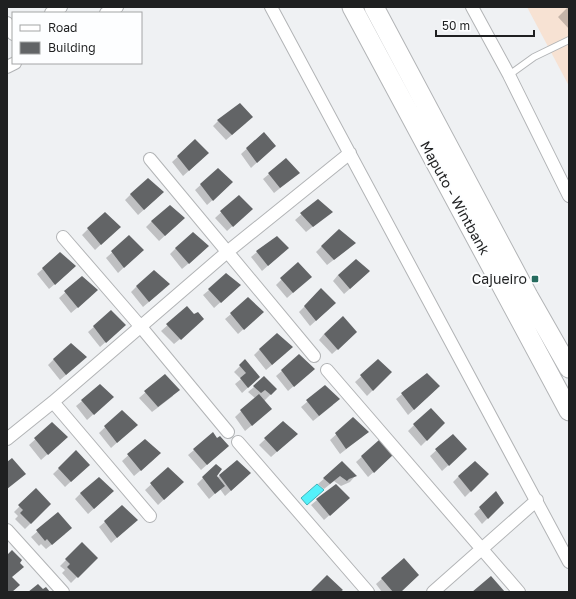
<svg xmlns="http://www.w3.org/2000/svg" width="576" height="599" viewBox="0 0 576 599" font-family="'Golos Text',sans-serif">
<rect width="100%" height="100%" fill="#eff1f3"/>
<!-- industrial -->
<path fill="#f7e2d3" d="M527 7H569V86Z"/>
<!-- water -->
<path fill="#53f1fa" stroke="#43b2b9" d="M317 484 324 490 307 505 301 498Z"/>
<!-- shadow -->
<path fill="#0003" d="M568 7H569V29L558 17Z
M218 121 246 123 226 140 213 126Z
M264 133 269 151 251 168 241 154Z
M195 141 202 159 183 176 172 162Z
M218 169 226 188 207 205 195 190Z
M299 173 274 193 263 179 269 174Z
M131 194 157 198 138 215 125 200Z
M239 196 246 214 227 231 215 218Z
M318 200 331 212 306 232 295 220Z
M152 221 178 224 159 241 146 227Z
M88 229 114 232 95 250 82 235Z
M129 237 137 255 118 273 106 258Z
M322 246 349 248 327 265 316 252Z
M176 248 202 252 182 269 170 254Z
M257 252 282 253 262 271 251 257Z
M60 253 69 272 49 289 37 274Z
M298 263 305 282 287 298 276 285Z
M369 272 344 294 333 281 338 275Z
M82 277 91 296 71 313 59 298Z
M136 287 163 290 143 307 131 292Z
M209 290H234L214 308 203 295Z
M321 290 329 309 310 326 299 312Z
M187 308 197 325 174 344 161 331Z
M111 312 119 330 100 347 88 332Z
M231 314 257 317 238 334 225 319Z
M324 334 350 338 332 354 319 340Z
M260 349 286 353 266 370 254 355Z
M299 356 308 374 288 391 276 376Z
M54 359 80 363 60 380 48 365Z
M245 361 253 383 242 393 235 384 241 379 234 372Z
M378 361 391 372 367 396 355 382Z
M427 374 433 392 408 415 396 399Z
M165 375 173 396 152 412 139 398Z
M254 387 276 389 264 401 265 414 245 431 235 417 255 398 248 392Z
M325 387 333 405 313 421 301 407Z
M82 401 107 402 87 420 76 406Z
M122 411 131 430 111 448 99 433Z
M353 419 362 437 340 454 330 440Z
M283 422 297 434 271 457 259 445Z
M444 423 421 446 408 431 414 425Z
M52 424 61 442 41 460 29 445Z
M453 435 466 449 442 471 430 456Z
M217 439 228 446 201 470 188 455 194 450Z
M145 440 154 459 134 476 122 461Z
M379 441 387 460 368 477 356 462Z
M76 452 83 470 65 487 53 474Z
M342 463 355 476 350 482 341 486 334 481 324 489 318 484Z
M216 465 215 476 217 478 220 475 244 479 225 496 220 489 209 499 197 484Z
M168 469 177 487 158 505 145 490Z
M488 474 465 497 453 482 459 476Z
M36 490 50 504 25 529 15 519 18 516 14 512Z
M81 493 107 497 88 514 75 499Z
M496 493 503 503 482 524 474 514Z
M317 500 343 503 324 520 311 505Z
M122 507 131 525 111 543 99 527Z
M58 514 65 534 46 549 41 544 39 546 31 537Z
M82 544 96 558 71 583 62 573 65 570 60 566Z
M404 559 400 592H382L376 584Z"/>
<!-- building -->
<path fill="#626466" d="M240 103 253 117 232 135 217 120Z
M264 132 276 146 257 163 246 148Z
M195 139 209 153 189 171 177 156Z
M286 158 300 173 280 188 268 173Z
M218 168 233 182 213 201 200 184Z
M148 178 164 192 144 210 130 194Z
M239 195 253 209 233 227 220 211Z
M318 199 333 212 313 227 300 213Z
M170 205 185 218 165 236 151 221Z
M105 212 121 227 101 245 87 228Z
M339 229 356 243 334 260 321 246Z
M193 232 209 246 189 264 175 248Z
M129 235 144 250 124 268 111 251Z
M277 236 289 248 268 266 256 251Z
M60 252 76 266 55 285 42 268Z
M356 259 370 271 350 289 338 275Z
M298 262 312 277 293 293 280 278Z
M154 270 170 284 149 302 136 286Z
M226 273 241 285 221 303 208 289Z
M82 276 98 290 78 308 64 291Z
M321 288 336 303 316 321 304 306Z
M248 297 264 312 244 330 230 313Z
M187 306 194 314 198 312 204 319 181 340 166 324Z
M111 310 126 325 106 343 93 326Z
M343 316 357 332 338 350 324 334Z
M277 333 293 347 272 365 259 349Z
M71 343 87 357 66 375 53 359Z
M299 354 315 369 294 387 281 370Z
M245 359 260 377 248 388 240 378 246 373 239 365Z
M378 359 392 372 373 391 360 375Z
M427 373 440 386 414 410 401 393Z
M165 374 180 390 158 407 144 391Z
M264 376 277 389 271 395 265 390 261 393 253 386Z
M100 384 114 397 94 415 81 400Z
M325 385 340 399 319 416 306 400Z
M259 394 272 409 252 426 240 410Z
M431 408 445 423 427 441 413 424Z
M122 410 138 425 117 443 104 426Z
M353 417 369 432 346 449 335 433Z
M283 421 298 434 277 452 264 438Z
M52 422 68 437 48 455 34 438Z
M213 432 217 438 220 436 229 446 207 465 193 449Z
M453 434 467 449 449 466 435 449Z
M145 439 161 453 141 471 127 454Z
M379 440 394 454 374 473 361 456Z
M76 450 90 465 71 482 58 468Z
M12 458 26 474 7 489V462Z
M237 460 251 473 231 491 219 475Z
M342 461 357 476 349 479 347 481 340 476 330 484 323 478Z
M475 461 489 474 471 492 458 476Z
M216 464 222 469 217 476 225 486 215 494 202 477Z
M168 467 184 482 164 500 150 483Z
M99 477 114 491 94 509 80 493Z
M336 484 350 498 330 516 316 499Z
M36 488 51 504 31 524 20 513 23 510 18 505Z
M496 491 504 503 488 519 479 507Z
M122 505 138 520 117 538 104 521Z
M58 512 72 528 52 545 47 539 45 541 36 530Z
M82 542 98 558 78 578 67 567 70 564 65 559Z
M12 550 22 560 20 563 24 567 12 577 20 585 12 592H7V555Z
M404 558 419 575 401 592H393L381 578Z
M327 575 343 590 340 592H310Z
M491 576 505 592H472Z
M38 584 43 589 46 587 50 592H28Z"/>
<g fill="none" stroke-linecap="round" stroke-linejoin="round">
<!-- service casing -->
<g stroke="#b2b4b6" stroke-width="8">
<path id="service" d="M509 75 534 57 569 40"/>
</g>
<!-- minor casing -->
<g stroke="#b2b4b6" stroke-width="14">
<path id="minor" d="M271 7 569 562
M472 7 509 75 569 196
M51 13 61 7
M106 13 117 7
M7 23 13 34
M7 67 15 63
M150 159 314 356
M63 237 141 327 228 432
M327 370 519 592
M53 402 150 516
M7 439 53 402 226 253 350 153
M238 442 368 592
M7 530 63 592
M433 592 537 500"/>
</g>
<!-- trunk casing -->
<g stroke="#b2b4b6" stroke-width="21">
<path id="trunk" d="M352 7 569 411
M374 7 528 296 569 368"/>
</g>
<!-- service -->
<use href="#service" stroke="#fff" stroke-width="6"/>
<!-- minor -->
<use href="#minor" stroke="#fff" stroke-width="12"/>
<!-- trunk -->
<use href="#trunk" stroke="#fff" stroke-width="19"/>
</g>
<!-- markers -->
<rect fill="#256b5e" stroke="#fdfeff" stroke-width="1.5" x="531" y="275" width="8" height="8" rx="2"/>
<g text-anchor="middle" stroke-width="4" stroke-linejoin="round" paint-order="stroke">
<!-- street labels -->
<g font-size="14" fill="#1f2021" stroke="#fdfeff">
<text transform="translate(455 198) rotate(61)" y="5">Maputo - Wintbank</text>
</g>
<!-- poi labels -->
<g font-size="14" fill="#1f2021" stroke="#fdfeff" text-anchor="end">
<text x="527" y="284">Cajueiro</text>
</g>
</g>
<!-- border -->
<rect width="576" height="599" fill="none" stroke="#1f2021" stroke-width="16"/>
<!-- legend -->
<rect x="12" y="12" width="130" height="52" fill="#fdfeff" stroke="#a4a5a6"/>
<rect x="20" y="25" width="20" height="6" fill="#ffffff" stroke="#a4a5a6"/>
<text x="48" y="32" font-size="12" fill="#1f2021">Road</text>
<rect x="20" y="42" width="20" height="12" fill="#626466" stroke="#a4a5a6"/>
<text x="48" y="52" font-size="12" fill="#1f2021">Building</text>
<!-- scale -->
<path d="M436 30v6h98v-6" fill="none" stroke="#1f2021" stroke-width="2"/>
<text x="442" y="30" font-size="12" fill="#1f2021" stroke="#fdfeff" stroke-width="3" paint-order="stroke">50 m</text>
</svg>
